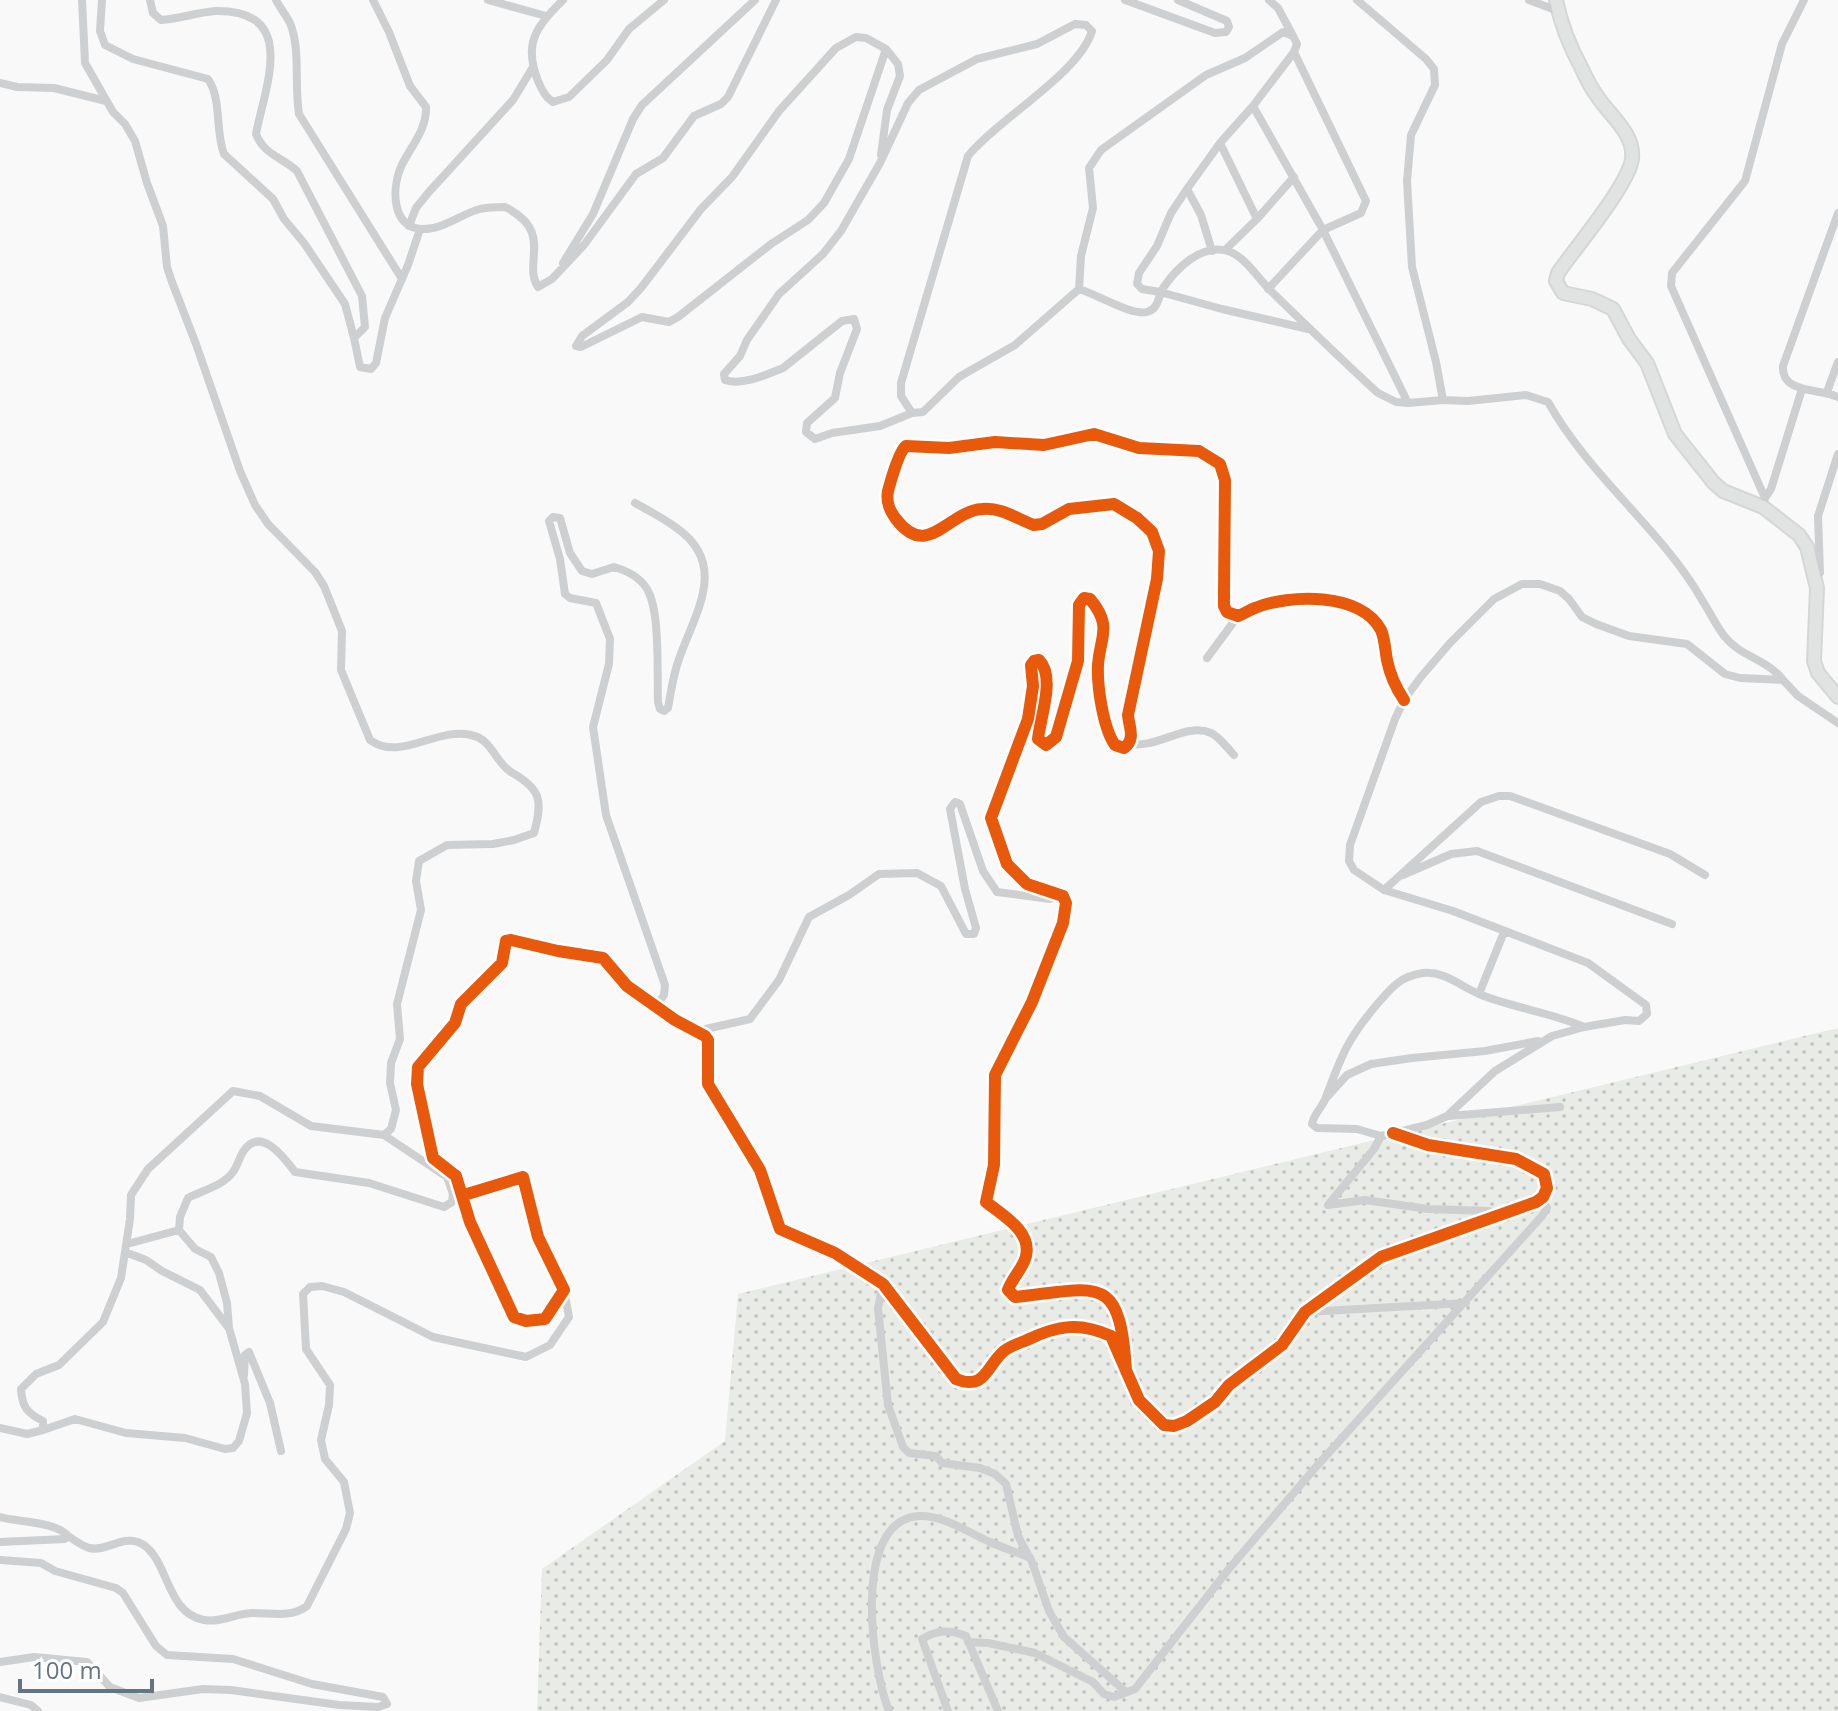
<svg xmlns="http://www.w3.org/2000/svg" width="1838" height="1711" viewBox="0 0 1838 1711" font-family="'Open Sans',sans-serif">
<defs>
<pattern id="grass-dots" width="8" height="8" patternUnits="userSpaceOnUse" patternTransform="scale(2)"><rect width="8" height="8" fill="#e8ebe6"/><path d="M2 2h.1M6 6h.1" fill="none" stroke="#c0c3c0" stroke-width="1.8" stroke-linecap="round"/></pattern>
</defs>
<rect width="100%" height="100%" fill="#f9f9f9"/>
<!-- grass -->
<path fill="url(#grass-dots)" d="M1838 1028V1711H537L542 1569 725 1441 738 1294Z"/>
<g fill="none" stroke-linecap="round" stroke-linejoin="round">
<!-- secondary casing -->
<g stroke="#d5d6d7" stroke-width="16">
<path id="secondary" d="M1556 0C1561 25 1570 47 1582 69 1586 78 1591 88 1597 96 1609 115 1635 133 1632 159 1628 186 1575 248 1558 273L1556 281 1563 293 1592 299 1613 309 1629 339 1647 363 1675 434 1713 482 1723 491 1763 507 1799 535 1807 547 1817 588 1814 661 1818 673 1838 697"/>
</g>
<!-- minor -->
<path stroke="#cecfd0" stroke-width="8" d="M82 0 85 63 113 112 125 124 135 141 147 183 163 226 167 267 172 282 196 344 240 471 255 505 268 524 315 572 324 586 342 631 341 670 370 740C400 762 436 727 471 735 492 739 495 762 511 772 541 789 543 800 534 833L514 840 493 844 447 845 419 861 416 881 421 910 397 1004 400 1039 391 1063 390 1083 396 1110 391 1129 384 1135
M102 0 100 31 105 45 133 59 208 79C222 99 215 131 224 154L273 199 284 219 304 243 345 304 354 338 365 327 362 296 297 171C282 157 264 155 256 134 265 86 299 10 216 11 197 12 180 19 161 20L153 13 150 0
M276 0C280 8 286 15 290 23 301 50 294 85 299 114L402 279
M373 0 389 32 410 86 426 107C427 131 409 148 400 169 392 190 392 228 422 229 442 230 461 214 480 209 489 207 497 207 505 207 555 232 522 263 538 287L552 279 584 245 636 174 663 158 694 116 721 104 728 97 776 0
M488 0 546 16
M563 0C536 27 523 43 538 81 542 90 545 97 553 102L569 97 607 60 629 29 664 0
M1125 0 1215 33 1226 32 1229 27 1227 21 1178 0
M1269 0 1278 8 1293 36
M1357 0 1426 59 1434 69 1435 85 1411 135 1407 181 1412 267 1436 362 1443 400
M1529 0 1558 11
M0 83 17 87 54 88 106 101
M1253 106 1323 230 1408 403
M1220 143 1257 219
M881 155 887 110 900 76 898 64 886 49 866 38 856 37 836 48 779 111 732 177 701 209 641 288 628 302 582 336 576 346 581 347 642 317 669 322 678 317 771 244 808 220 824 203 849 159 886 49
M1187 189 1201 215 1212 251
M1838 213 1783 366C1781 394 1819 388 1838 397
M409 226 416 208 428 193 513 100 533 67
M1225 250 1257 219 1294 177
M563 263 593 214 633 119 642 105 755 0
M1079 289 1081 256 1093 208 1089 168 1101 150 1206 75 1245 58 1283 32 1293 36 1297 44 1294 52 1253 106 1220 143 1187 189 1171 213 1157 246 1139 273 1137 284 1142 289 1160 292 1222 309 1308 329
M1268 289 1323 230 1361 213 1366 201 1294 52
M354 338 360 367 371 369 376 363 385 318 408 265 420 229
M1827 392 1838 362
M912 413 880 426 832 433 815 439 806 432 807 423 835 398 840 373 857 329 854 319 842 321 783 368C766 375 742 386 725 380L724 374 740 356 747 340 779 294 823 254 841 231 880 163 908 103 919 90 977 59 1037 44 1075 24 1086 25 1092 31C1079 74 998 119 968 156L901 383V396L912 413 923 412 959 377 1015 345 1079 289C1096 294 1132 316 1147 312 1159 309 1158 296 1163 288 1176 269 1201 243 1228 251 1246 257 1258 279 1272 292 1307 326 1342 360 1378 393L1396 402 1408 403 1443 400 1468 401 1526 395 1548 402C1581 460 1625 499 1667 550 1680 566 1692 582 1702 600 1710 612 1716 626 1725 637 1741 657 1767 659 1783 680
M1765 498 1771 489 1802 389
M635 503C649 511 665 519 678 529 729 566 694 615 679 659 673 675 671 692 668 708L664 711 660 709 658 702C657 674 660 617 649 593 643 579 628 571 614 567L592 574 582 571 570 553 560 518 553 517 549 521 560 559 565 594 570 598 596 603 610 639 609 664 593 727 606 815 665 985 664 995 656 1006
M1763 507 1765 498 1671 286 1672 273 1745 181 1782 44 1804 0
M1815 577 1820 573 1818 516 1838 454
M1207 658 1238 616
M1130 744C1157 749 1186 722 1211 733 1220 737 1227 748 1234 755
M1403 875 1451 854 1477 851 1672 924
M1384 890 1481 802 1499 796H1510L1670 854 1705 875
M1479 994 1504 932
M697 1031 750 1019 779 980 809 917 849 895 879 874 917 873 941 886 966 934H974L976 928 965 889 950 809 955 802 960 804 983 871 997 892 1050 899 1061 896
M1326 1098 1347 1075 1371 1064 1412 1058 1485 1051 1538 1041
M1448 1116 1560 1107
M1381 1136 1427 1125 1447 1116 1495 1071 1552 1036 1584 1027 1625 1020 1639 1021 1647 1014 1646 1005 1588 963 1453 911 1384 890 1354 870 1349 861 1350 845 1395 719 1404 700 1420 678 1450 643 1494 599 1522 584H1540L1560 591 1569 599 1582 617 1596 624 1629 636 1687 644 1725 674 1740 678 1783 680 1798 696 1838 723
M464 1195 523 1177 538 1237 564 1290 545 1319 526 1321 514 1317 470 1222 456 1176 433 1158 417 1084 418 1067 455 1023 461 1004 502 963 506 941 511 940 558 951 603 958 627 986 675 1020 705 1036 708 1040V1084L760 1170 780 1229 835 1253 883 1284 956 1379C986 1391 986 1366 1004 1351 1010 1346 1020 1343 1027 1340 1058 1325 1080 1322 1111 1336L1139 1400 1164 1425 1174 1426 1187 1421 1215 1402 1229 1385 1282 1345 1305 1312 1381 1257 1536 1202 1543 1197 1547 1188 1544 1174 1516 1159 1428 1145 1393 1133
M1499 1215 1489 1211 1428 1209 1365 1200 1328 1205 1374 1149 1381 1136 1357 1129 1317 1128 1312 1124C1314 1113 1323 1107 1326 1097 1342 1054 1348 1038 1379 1002 1392 987 1401 976 1423 973 1445 971 1460 986 1479 994 1513 1008 1550 1012 1584 1027
M127 1244 179 1230
M125 1252 146 1260 162 1271 200 1290 228 1327
M883 1284 878 1308 888 1405 903 1447 909 1453 936 1456 942 1463 980 1468 995 1474 1006 1484 1018 1536 1032 1562 1049 1611 1064 1637 1126 1692
M1306 1312 1466 1303
M1126 1371C1120 1272 1099 1288 1015 1297L1008 1290C1012 1278 1024 1267 1026 1256 1032 1231 1002 1215 986 1202L994 1165 995 1075 1032 1002 1063 923 1066 903 1063 896 1027 884 1007 864 991 818 1028 719 1033 686 1031 665 1034 661 1039 660C1056 677 1040 718 1038 739L1046 745 1056 737 1078 661 1079 605 1084 598 1090 599C1113 626 1100 637 1098 665 1097 686 1103 728 1115 745L1124 748C1136 739 1129 727 1128 715L1157 579 1159 551 1152 532 1137 518 1114 504 1069 509 1042 524 1034 525C1017 519 1002 507 982 509 948 511 928 561 896 519 889 510 886 502 888 491 891 480 899 451 906 446L949 448 995 442 1044 445 1094 434 1139 448 1199 451 1220 464 1225 480 1224 593V606L1227 612 1238 616C1244 614 1249 610 1255 608 1289 594 1361 592 1381 630 1385 639 1385 650 1387 660 1390 675 1396 688 1404 700
M244 1375 245 1355 249 1352 270 1403 281 1451
M0 1428 27 1434 43 1430V1421C27 1413 22 1407 21 1389L36 1374 59 1365 103 1322 121 1278 130 1219 131 1195 148 1169 233 1091 260 1096 311 1126 384 1135 447 1177 453 1194 452 1202 444 1207 369 1183 295 1172C285 1159 262 1127 245 1149 240 1155 238 1165 233 1172 223 1186 203 1190 188 1198L180 1217 179 1230 195 1249 211 1257 219 1273 227 1303 229 1328 245 1384 247 1413 239 1441 233 1448 225 1449 185 1438 126 1433 75 1419 43 1430
M0 1517C18 1522 57 1522 68 1536L65 1539 0 1542
M68 1536C74 1540 82 1546 89 1548 106 1552 121 1536 138 1542 169 1554 164 1613 204 1620 221 1623 236 1613 253 1613 272 1613 291 1618 307 1606L346 1529 350 1513 344 1482 325 1459 321 1440 329 1405 330 1385 306 1349 303 1294 310 1287 322 1286 344 1292 433 1337 526 1357 550 1345 569 1317 564 1290
M0 1560 41 1563 55 1571 116 1588 123 1593 156 1646 167 1655 233 1659 312 1684 383 1697 387 1704 378 1707 339 1705 231 1690 203 1689 139 1698 110 1687 87 1662 34 1657 0 1662
M968 1642 988 1643 1035 1653 1093 1682 1104 1694 1114 1697 1135 1689 1228 1570 1315 1468 1542 1216 1547 1208 1543 1197
M0 1697 31 1705 38 1711
M889 1711C872 1670 850 1517 921 1516 945 1516 969 1533 990 1542 1003 1548 1017 1552 1030 1558
M948 1711 922 1639C937 1630 949 1629 966 1636L998 1711"/>
<!-- secondary -->
<use href="#secondary" stroke="#e1e2e2" stroke-width="12"/>
<!-- cycleway casing -->
<g stroke="#fff" stroke-width="17">
<path id="cycleway" d="M464 1195 523 1177 538 1237 564 1290 545 1319 526 1321 514 1317 470 1222 456 1176 433 1158 417 1084 418 1067 455 1023 461 1004 502 963 506 941 511 940 558 951 603 958 627 986 675 1020 705 1036 708 1040V1084L760 1170 780 1229 835 1253 883 1284 956 1379C986 1391 986 1366 1004 1351 1010 1346 1020 1343 1027 1340 1058 1325 1080 1322 1111 1336L1139 1400 1164 1425 1174 1426 1187 1421 1215 1402 1229 1385 1282 1345 1305 1312 1381 1257 1536 1202 1543 1197 1547 1188 1544 1174 1516 1159 1428 1145 1393 1133
M1126 1371C1120 1272 1099 1288 1015 1297L1008 1290C1012 1278 1024 1267 1026 1256 1032 1231 1002 1215 986 1202L994 1165 995 1075 1032 1002 1063 923 1066 903 1063 896 1027 884 1007 864 991 818 1028 719 1033 686 1031 665 1034 661 1039 660C1056 677 1040 718 1038 739L1046 745 1056 737 1078 661 1079 605 1084 598 1090 599C1113 626 1100 637 1098 665 1097 686 1103 728 1115 745L1124 748C1136 739 1129 727 1128 715L1157 579 1159 551 1152 532 1137 518 1114 504 1069 509 1042 524 1034 525C1017 519 1002 507 982 509 948 511 928 561 896 519 889 510 886 502 888 491 891 480 899 451 906 446L949 448 995 442 1044 445 1094 434 1139 448 1199 451 1220 464 1225 480 1224 593V606L1227 612 1238 616C1244 614 1249 610 1255 608 1289 594 1361 592 1381 630 1385 639 1385 650 1387 660 1390 675 1396 688 1404 700"/>
</g>
<!-- cycleway -->
<use href="#cycleway" stroke="#e8590c" stroke-width="12"/>
</g>
<!-- scale -->
<path d="M20 1679v12h132v-12" fill="none" stroke="#657683" stroke-width="4"/>
<text x="32" y="1679" font-size="24" fill="#657683" stroke="#ffffff" stroke-width="6" paint-order="stroke">100 m</text>
</svg>
